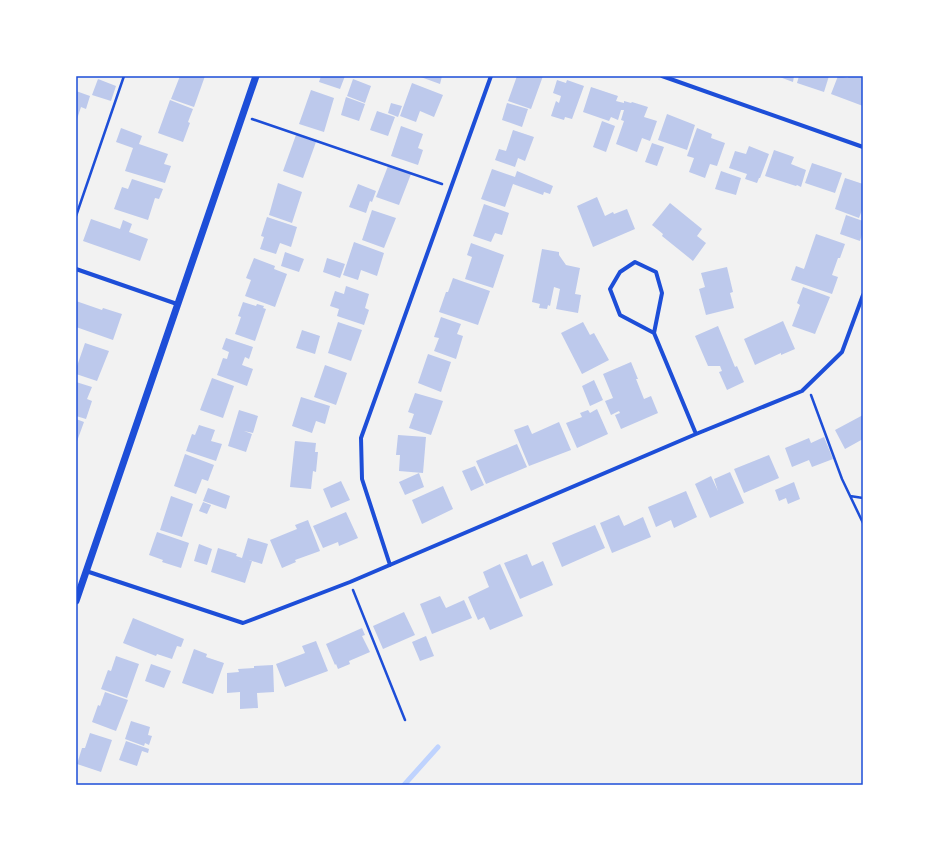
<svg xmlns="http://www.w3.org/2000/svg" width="939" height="861" viewBox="0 0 939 861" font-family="'PT Serif',serif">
<rect width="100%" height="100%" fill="#f2f2f2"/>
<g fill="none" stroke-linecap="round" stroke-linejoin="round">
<!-- stream -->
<path stroke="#bfd3fe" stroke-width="5" d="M404 785 438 747"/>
</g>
<!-- building -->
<path fill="#bdc9ec" d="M180 76H205L194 107 171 99Z
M321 76H345L340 89 319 82Z
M418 76H442L440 84Z
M517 76H543L531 109 508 101Z
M777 76H794L793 82Z
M799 76H829L824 92 797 83Z
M838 76 848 78 849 76H863V106L831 94Z
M98 79 116 86 111 101 92 95Z
M353 79 371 86 365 103 347 96Z
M557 80 566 83 567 80 584 86 572 119 565 117 564 120 551 116 556 101 559 103 561 96 553 93Z
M412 83 443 95 434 117 420 111 416 122 400 116Z
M591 87 618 96 616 101 624 103V101L631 103 632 102 648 107 644 117 657 121 650 141 642 138 637 152 616 144 624 121 621 120 624 110H621L618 120 611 117 609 121 583 112Z
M311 90 334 98 324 132 299 124Z
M76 91 90 96 86 109 81 107 76 122Z
M346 97 365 104 359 121 341 115Z
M170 100 193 109 188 122 190 123 183 142 158 133Z
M391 103 402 106 398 117 388 113Z
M507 103 528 109 522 127 502 120Z
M377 111 395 117 388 136 370 130Z
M667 114 695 125 687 150 658 140Z
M602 121 615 126 606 152 593 147Z
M401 126 423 134 418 148 423 150 418 165 391 156Z
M121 128 142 136 139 144 168 154 164 164 171 166 165 183 125 171 133 148 116 142Z
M697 128 712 134 711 138 725 143 717 166 710 164 705 178 689 172 694 158 687 156Z
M513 130 534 137 525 161 518 158 515 167 495 160 499 149 506 151Z
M296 135 316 142 303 178 283 171Z
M652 143 664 147 657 166 645 162Z
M749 146 769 154 760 178H759L757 183 745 179 747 174 729 168 735 151 746 154Z
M774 150 794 157 791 164 806 170 801 187 797 185 796 186 765 176Z
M812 163 842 173 835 193 805 183Z
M388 166 411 174 399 205 376 197Z
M492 169 515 177 517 171 553 186 550 194 544 192 543 195 513 184 505 207 481 199Z
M721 171 741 178 736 195 715 189Z
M845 178 863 184V207L859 218 835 209Z
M132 179 163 189 159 199 155 198 148 220 114 209 122 187 128 189Z
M278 183 302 192 292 223 269 215Z
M358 184 376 191 372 202 370 201 366 213 349 207Z
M597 197 605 216 613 212 614 214 627 209 635 229 593 247 577 206Z
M670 203 702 229 697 236 706 243 693 261 662 236 663 234 652 225Z
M484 204 509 213 502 235 495 233 491 242 473 236Z
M372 210 396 218 384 248 362 240Z
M846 215 863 221V231L860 241 840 234Z
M267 217 297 227 291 247 280 243 276 254 260 249 264 237 261 236Z
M91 219 120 229 123 220 132 224 129 232 148 239 140 261 83 241Z
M816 234 845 244 840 258H838L832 275 838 277 832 294 791 280 796 266 804 269Z
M354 242 384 253 377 276 361 270 358 280 343 275Z
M471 243 504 255 493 288 465 279 472 257 467 255Z
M542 249 559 252V255L566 265 580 268 575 294 581 295 578 313 556 309 560 289 554 287 550 306 548 305 547 309 539 308 540 304 532 302Z
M285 252 304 259 299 272 281 266Z
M254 258 275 266 274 269 287 274 275 307 245 296 251 280 246 278Z
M327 258 345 264 340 278 323 272Z
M727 267 733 292 730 293 734 308 706 315 699 289 705 287 701 273Z
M453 278 490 291 478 325 439 312 446 292H448Z
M346 286 369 294 365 308 369 310 364 325 337 316 339 309 330 306 335 291 344 294Z
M803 287 830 297 815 334 792 326 800 305 797 303Z
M76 301 102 310 103 308 122 314 113 340 76 327Z
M243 302 256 306 257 304 264 306 263 308 266 309 255 341 235 334 241 317 238 316Z
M441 317 461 324 457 334 463 336 456 359 434 351 439 338 434 337Z
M783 321 795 349 781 355V353L755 365 744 339Z
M338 322 362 330 351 361 328 353Z
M583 322 590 335 594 333 609 360 582 374 561 333Z
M718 326 735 367 737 366 744 382 727 390 719 372 722 371 720 366H708L695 336Z
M302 330 320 336 315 354 296 348Z
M226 338 253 347 249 359 245 357 242 365 253 369 247 386 217 375 223 358 227 359 229 352 222 349Z
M85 343 109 351 97 381 76 374V369Z
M428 354 451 362 441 392 418 383Z
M631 362 638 379H636L644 399 651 396 658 413 621 429 615 415 620 413 619 411 611 415 605 401 613 398 603 374Z
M325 365 347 373 336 405 314 397Z
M212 378 234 386 223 418 200 410Z
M594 380 603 400 590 406 582 386Z
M76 382 92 387 87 399 92 401 86 419 76 416Z
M415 393 443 401 431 435 409 428 414 414 408 412Z
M301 397 330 406 325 424 316 421 312 433 292 426Z
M597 409 608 434 577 448 566 423 582 417 580 413 588 410 590 413Z
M239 410 258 416 253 433 244 431 252 434 246 452 228 446Z
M863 415V439L845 449 835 430Z
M76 419 84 422 76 444Z
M559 422 571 450 529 466 514 430 528 425 532 434Z
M199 425 215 430 211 441 222 444 216 461 186 451 192 434 195 435Z
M398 435 426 437 423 473 399 471 400 455H396Z
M824 437 833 459 812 467 809 460 792 467 785 448 809 438 811 443Z
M295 441 316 443 315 452H318L316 472 313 471 311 489 290 487Z
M517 444 527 467 486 484 476 461Z
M185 454 214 465 208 481 202 479 196 494 174 486Z
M769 455 779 478 744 493 734 469Z
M475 466 484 485 471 491 462 471Z
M730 472 744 503 710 518 695 484 711 476 718 491 714 479Z
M419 473 424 487 405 495 399 482Z
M341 481 350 500 331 508 323 489Z
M794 482 800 499 788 504 786 498 779 501 775 490Z
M443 486 453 509 422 524 412 500Z
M208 488 230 496 226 509 203 501Z
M686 491 697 517 674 528 671 520 656 527 648 507Z
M171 496 193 504 182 537 160 530Z
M203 502 211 505 207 514 199 511Z
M346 512 358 538 339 546 338 542 323 548 313 526Z
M619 515 624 526 643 517 651 537 612 553 600 523Z
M308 520 320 551 295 560 296 562 282 568 270 540 297 529 295 525Z
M595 525 605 548 562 567 552 543Z
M157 532 189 543 181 568 162 562 163 560 149 555Z
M248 538 268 544 262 564 246 559 252 561 245 583 211 572 218 548 237 554 236 556 242 558Z
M199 544 212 549 207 565 194 561Z
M527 554 532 566 543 561 553 585 520 599 504 563Z
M500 564 523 616 490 630 484 617 478 620 468 597 489 587 483 572Z
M440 596 446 608 464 600 472 618 432 634 420 604Z
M404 612 415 635 383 649 373 626Z
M133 618 184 639 181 647 177 646 172 659 157 654 156 656 123 643Z
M362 628 365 635 362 636 370 652 349 661 350 664 338 669 336 664 335 665 326 644Z
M426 636 434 656 420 661 412 642Z
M316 641 328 671 285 687 276 664 305 653 302 646Z
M194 649 207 654 206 657 224 663 213 694 182 683Z
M116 656 139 664 127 698 101 689 108 670 111 671Z
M151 664 171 671 164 688 145 681Z
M273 665 274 692 257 693 258 708 240 709V692L227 693V673L239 672 238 669 254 668V666Z
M105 692 128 700 116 731 92 722 98 705 100 706Z
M131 721 150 727 148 735 152 736 149 745 145 743 144 746 125 739Z
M90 733 112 740 101 772 77 764 82 748H85Z
M126 741 149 749 148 753 142 751 137 766 119 760Z"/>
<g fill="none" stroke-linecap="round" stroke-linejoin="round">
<!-- path -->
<path stroke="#1d4ed8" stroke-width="2.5" d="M252 119 442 184
M76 216 124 76
M811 395 842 479 863 523
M850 496 863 498
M353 590 405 720"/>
<!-- minor -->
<path stroke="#1d4ed8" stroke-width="4" d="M662 76 863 147
M76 269 177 304
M654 333 620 315 610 289 620 272 635 262 656 272 662 293 654 333 696 434
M390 565 362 479 361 438 491 76
M86 571 243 623 350 582 696 434 802 391 842 352 863 295"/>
<!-- tertiary -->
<path stroke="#1d4ed8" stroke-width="7" d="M76 601 256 76"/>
</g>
<!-- border -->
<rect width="939" height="861" fill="none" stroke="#ffffff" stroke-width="154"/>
<rect x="77" y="77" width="785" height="707" fill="none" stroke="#1d4ed8" stroke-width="1.5"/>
</svg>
